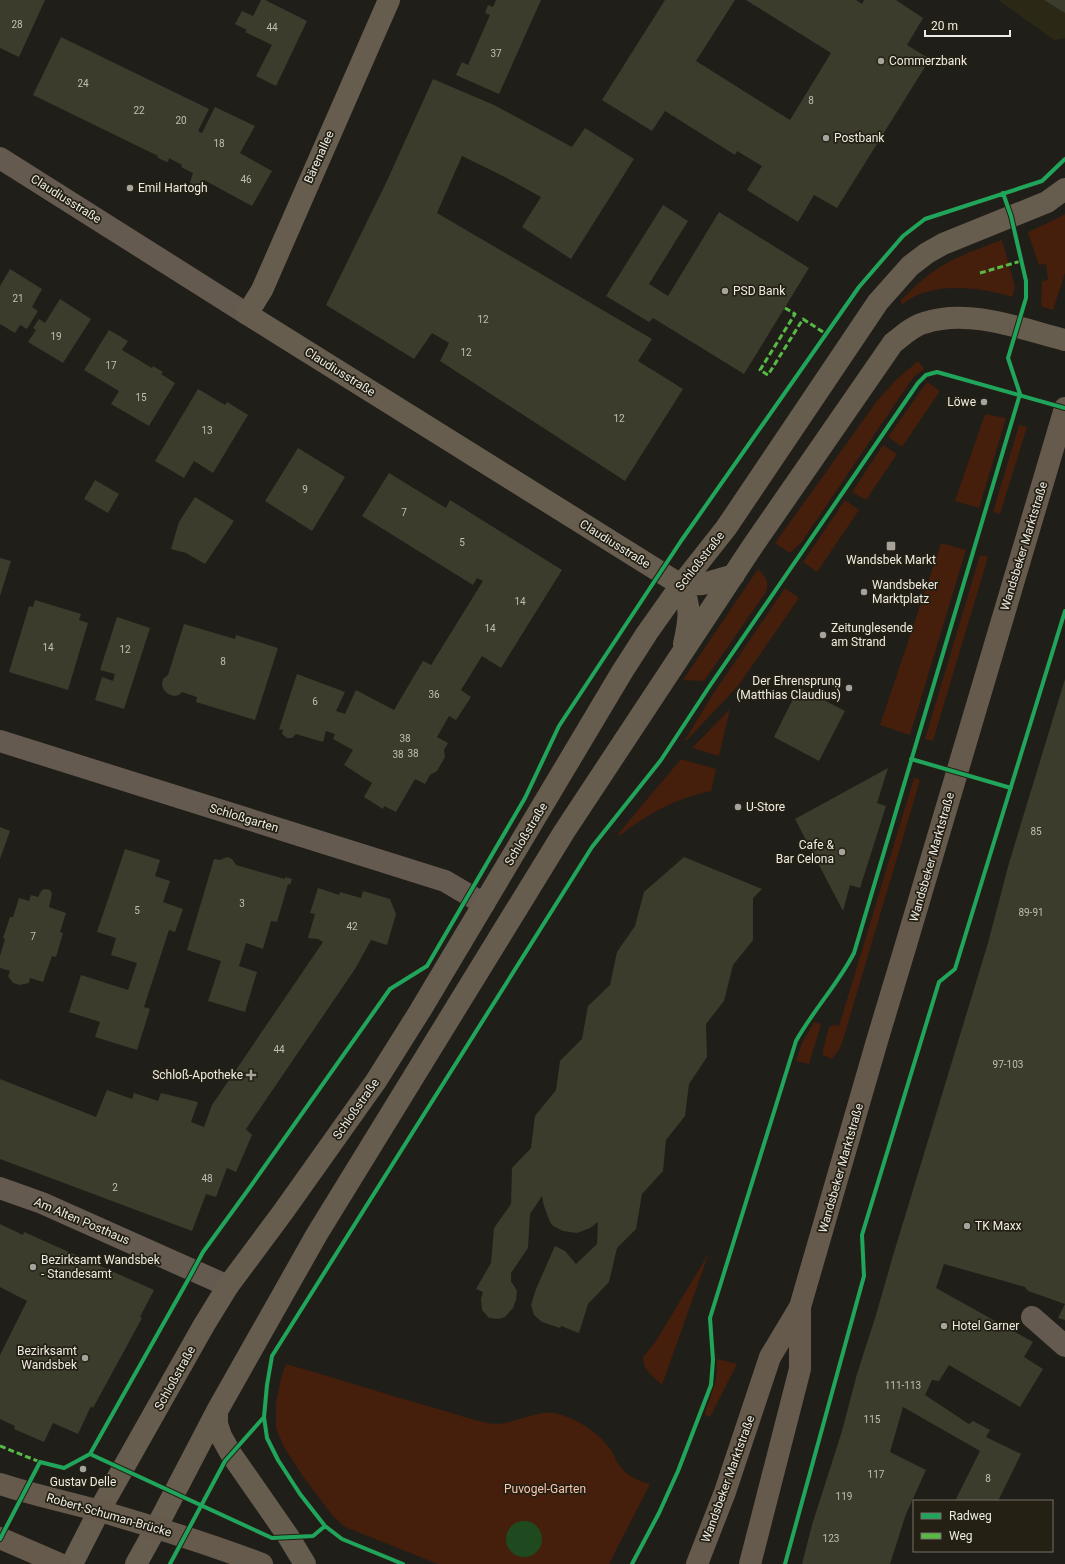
<svg xmlns="http://www.w3.org/2000/svg" width="1065" height="1564" viewBox="0 0 1065 1564" font-family="Roboto,sans-serif">
<rect width="100%" height="100%" fill="#201e18"/>
<!-- built -->
<path fill="#2c2816" d="M998 0H1065V38L1054 40Z"/>
<!-- green -->
<path fill="#451e0c" d="M1065 214V273L1053 310 1043 307 1041 305 1042 281 1048 280 1046 264 1039 265 1028 233C1030 230 1058 219 1065 214Z
M1002 240 1015 287 1012 297C981 287 930 281 903 304L901 303V300C909 292 917 284 926 277 948 259 975 250 1002 240Z
M918 361 924 369 916 375 910 382 801 543 790 553 775 543 877 401 897 379Z
M927 382 940 391 902 447 888 437Z
M985 414 1006 418 979 508 955 501Z
M1019 425 1027 427 1000 514 993 512Z
M883 445 897 454 866 500 852 492Z
M845 500 859 510 817 572 803 562Z
M941 543 966 550 910 735 880 725Z
M980 555 988 557 933 741 925 739Z
M758 569C765 576 770 581 766 592L704 681 683 680Z
M785 588 799 598 738 686 686 741 685 740 711 697Z
M730 709 719 756 692 748Z
M681 759 716 769 711 791C676 798 647 814 619 836L618 834Z
M914 778 920 780 843 1040 840 1048 832 1059 823 1055V1050L829 1027 833 1025 839 1026Z
M814 1022 821 1024 809 1064 796 1061 802 1043Z
M709 1253 662 1385C654 1377 642 1369 643 1357L656 1341Z
M717 1359 737 1364 710 1417 706 1416 705 1413 716 1380Z
M286 1364C337 1378 387 1395 438 1409 454 1413 471 1420 488 1423 514 1428 536 1406 562 1415 579 1421 596 1431 607 1445 611 1449 614 1455 616 1460 624 1474 634 1480 650 1484L609 1564H438L345 1527 332 1515 302 1475 284 1447 276 1428V1403L282 1375Z"/>
<!-- water -->
<path fill="#1f4a20" d="M506 1539a18 18 0 1 1 36 0a18 18 0 1 1-36 0Z"/>
<!-- building -->
<path fill="#3b3c2c" d="M0 0H45L19 57 0 48Z
M261 0H265L307 21 276 86 256 76 272 45 245 32 247 30 235 24 242 11 253 16Z
M496 0H541L499 94 456 75 462 62 468 65 490 15 485 13 488 5 493 7Z
M665 0H735L696 61 790 120 831 53 746 0H856L862 4 864 0H896L923 18 907 45 930 59 837 208 814 195 798 222 747 190 762 166 737 151 735 155 665 111 652 131 602 100Z
M1044 0H1065V13Z
M61 37 209 109 198 131 202 133 215 107 255 126 240 153 272 171 252 206 204 180 199 186 193 185 190 182 193 173 181 167 182 165 169 158 168 162 162 160 157 157 158 156 33 95Z
M433 79 494 105 572 147 585 128 634 159 571 259 522 227 541 197 505 177 462 156 437 213 652 339 638 361 683 389 625 481 440 361 449 343 432 333 414 359 326 305 386 183Z
M663 205 688 221 649 284 668 296 719 212 809 268 744 374 653 318 649 322 606 296Z
M10 269 42 289 32 307 38 311 27 329 20 325 15 333 0 324V286Z
M60 299 91 319 63 363 28 342 36 330 33 328 39 319 45 323Z
M109 330 128 341 122 350 152 368 153 366 163 372 161 374 175 383 149 426 111 404 119 391 84 370Z
M198 389 225 405 227 402 248 415 213 473 194 461 184 478 155 461Z
M298 448 345 477 312 531 265 501Z
M389 473 446 508 450 500 562 570 501 668 482 656 461 690 471 697 456 720 449 716 437 737 448 743 444 750 445 757 437 771 430 775 425 784 415 779 396 812 384 806 383 809 364 797 372 783 344 765 353 750 333 739 335 734 326 731 323 742 296 734 292 738H287L282 734 283 730 279 729 297 674 345 692 336 711 345 714 356 690 394 710 423 661 431 665 483 581 477 578 473 585 362 516Z
M95 480 119 494 108 513 84 499Z
M195 497 234 521 205 564 186 553 171 549 179 522Z
M0 558 11 561 0 596Z
M35 600 81 614 79 620 88 623 68 690 9 672 29 606 33 607Z
M117 617 150 628 124 709 95 700 102 677 113 681 115 674 100 670Z
M184 624 235 639 236 635 278 648 255 720 196 702 197 697 182 692 179 695 174 696 168 694 164 690 162 685 163 679 168 675Z
M1065 679V1320L1058 1318 1065 1304 1028 1291 1025 1287 944 1264 936 1288 1033 1342 1024 1357 1043 1369 1020 1407 949 1365 939 1381 932 1380 925 1395 969 1424 973 1421 990 1430 986 1437 1021 1454 998 1501H955L980 1451 903 1407 890 1452 926 1470 906 1514 890 1564H802L812 1525 842 1431 857 1374 876 1315 892 1259 988 943 1009 863Z
M799 687 845 711 819 761 774 737Z
M888 768 877 803 886 806 860 888 850 885 843 911 795 819Z
M0 827 10 831 0 859Z
M125 849 160 860 155 876 170 881 163 902 183 909 175 932 169 930 144 1007 150 1009 137 1050 95 1037 100 1022 69 1012 81 975 128 990 137 963 111 955 116 938 97 932Z
M227 857 232 859 236 865 285 879V877L292 879 290 885 288 884 277 922 271 921 263 949 246 943 239 966 257 972 245 1012 208 1001 221 961 187 950 214 859 220 860Z
M684 857 762 889 753 898V940L733 965 724 1001 706 1024 707 1057 689 1084 685 1116 666 1140 663 1171 642 1194 636 1229 617 1248 609 1282 588 1304 579 1333 561 1326 560 1328 542 1322 534 1315 531 1305 536 1289 555 1246 565 1251 576 1264 597 1244 598 1222 590 1228 577 1233 563 1231 553 1226 550 1222 544 1206 542 1196 530 1214 528 1248 511 1273V1281L517 1291 516 1300 513 1308 505 1317 499 1319 489 1318 482 1310 481 1299 483 1292 476 1289 491 1263 494 1228 511 1204 512 1168 531 1148 535 1116 556 1090 560 1061 582 1039 588 1006 610 985 617 952 635 926 644 892Z
M318 888 339 895 340 892 361 898 363 891 390 899 396 914 387 945 371 940 355 969 246 1129 252 1135 236 1172 227 1168 216 1197 206 1194 192 1231 0 1159V1079L96 1117 107 1090 132 1099 134 1093 158 1101 161 1093 198 1102 191 1122 204 1127 212 1105 323 942 318 939 308 938 315 914 310 913Z
M45 889 50 890 52 894 49 907 66 913 60 932 63 933 56 957 52 956 43 982 30 978 29 983 20 985 13 983 8 976 10 971 0 968V956L5 939 3 938 10 917H13L19 898 29 901 31 895 38 897 42 890Z
M0 1224 23 1235 24 1232 154 1290 140 1317 142 1318 93 1408 91 1406 78 1434 53 1423 44 1442 14 1429 15 1426 0 1419V1355L27 1301 0 1287Z"/>
<g fill="none" stroke-linecap="round" stroke-linejoin="round">
<!-- street -->
<path stroke="#655a4f" stroke-width="22" d="M0 158 247 314
M0 741 445 881 484 904
M0 1188 42 1203 228 1286
M1032 1317 1065 1346"/>
<!-- secondary -->
<path stroke="#675d4f" stroke-width="22" d="M389 0 262 290 247 314 681 585C692 605 689 622 684 644
M681 585 703 584 734 575
M217 1411V1424L221 1436 231 1454 288 1536 305 1564
M72 1564 99 1511 204 1325 228 1286 283 1212 376 1081 420 1011 622 672 647 633 681 585 726 528 878 302 910 266 927 253 943 244 1047 202 1065 189
M136 1564 156 1528 217 1411 317 1234 564 832 752 547 893 343C902 336 913 326 924 323 970 308 1021 329 1065 340"/>
<!-- primary -->
<path stroke="#665a4c" stroke-width="22" d="M0 1484C33 1495 67 1502 100 1511 155 1527 209 1544 262 1564
M0 1538 60 1564
M697 1564 725 1492 770 1357 800 1307 877 1041 905 948 1065 408
M750 1564 800 1369V1308"/>
<!-- quiet -->
<path stroke="#58b947" stroke-width="3" stroke-dasharray="6 3" stroke-linecap="butt" d="M980 273 1021 261
M785 308 795 314 760 370 768 375 803 319 826 334
M0 1446 40 1462"/>
<!-- cycleway casing -->
<g stroke="#242014" stroke-width="6">
<path id="cycleway" d="M911 759 1011 788
M264 1417 267 1438 278 1460 300 1494 325 1526 342 1539 403 1564
M90 1454 272 1538 313 1536 325 1526
M0 1539 40 1462 64 1468 90 1454 188 1280 203 1252 248 1190 390 989 427 966 525 798 559 726 681 541 859 287 903 236 925 219 1042 181 1065 159
M170 1564 225 1461 264 1417 267 1385 272 1356 592 847 661 760 709 687 918 383 926 375 937 372 1065 408
M632 1564 659 1513 678 1471 711 1385 713 1360 710 1318 796 1041C814 1009 838 984 854 953L1020 394 1008 358 1026 298V281L1011 216 1003 193
M785 1564 864 1276 862 1235 939 982 955 969 1065 611"/>
</g>
<!-- cycleway -->
<use href="#cycleway" stroke="#20a55d" stroke-width="4"/>
</g>
<!-- markers -->
<g fill="#a5a39c" stroke="#242014" stroke-width="1.5">
<circle cx="881" cy="61" r="4"/>
<circle cx="826" cy="138" r="4"/>
<circle cx="130" cy="188" r="4"/>
<circle cx="725" cy="291" r="4"/>
<circle cx="984" cy="402" r="4"/>
<rect x="886" y="541" width="10" height="10" rx="2"/>
<circle cx="864" cy="592" r="4"/>
<circle cx="823" cy="635" r="4"/>
<circle cx="849" cy="688" r="4"/>
<circle cx="738" cy="807" r="4"/>
<circle cx="842" cy="852" r="4"/>
<path d="M249 1069h4v4h4v4h-4v4h-4v-4h-4v-4h4z"/>
<circle cx="967" cy="1226" r="4"/>
<circle cx="33" cy="1267" r="4"/>
<circle cx="944" cy="1326" r="4"/>
<circle cx="85" cy="1358" r="4"/>
<circle cx="83" cy="1469" r="4"/>
</g>
<g text-anchor="middle" stroke-width="3.5" stroke-linejoin="round" paint-order="stroke">
<!-- number labels -->
<g font-size="10" fill="#c0bfb5">
<text x="17" y="28">28</text>
<text x="272" y="31">44</text>
<text x="496" y="57">37</text>
<text x="83" y="87">24</text>
<text x="811" y="104">8</text>
<text x="139" y="114">22</text>
<text x="181" y="124">20</text>
<text x="219" y="147">18</text>
<text x="246" y="183">46</text>
<text x="18" y="302">21</text>
<text x="483" y="323">12</text>
<text x="56" y="340">19</text>
<text x="466" y="356">12</text>
<text x="111" y="369">17</text>
<text x="141" y="401">15</text>
<text x="619" y="422">12</text>
<text x="207" y="434">13</text>
<text x="305" y="493">9</text>
<text x="404" y="516">7</text>
<text x="462" y="546">5</text>
<text x="520" y="605">14</text>
<text x="490" y="632">14</text>
<text x="48" y="651">14</text>
<text x="125" y="653">12</text>
<text x="223" y="665">8</text>
<text x="434" y="698">36</text>
<text x="315" y="705">6</text>
<text x="405" y="742">38</text>
<text x="413" y="757">38</text>
<text x="398" y="758">38</text>
<text x="1036" y="835">85</text>
<text x="242" y="907">3</text>
<text x="137" y="914">5</text>
<text x="1031" y="916">89-91</text>
<text x="352" y="930">42</text>
<text x="33" y="940">7</text>
<text x="279" y="1053">44</text>
<text x="1008" y="1068">97-103</text>
<text x="207" y="1182">48</text>
<text x="115" y="1191">2</text>
<text x="903" y="1389">111-113</text>
<text x="872" y="1423">115</text>
<text x="876" y="1478">117</text>
<text x="988" y="1482">8</text>
<text x="844" y="1500">119</text>
<text x="831" y="1542">123</text>
</g>
<!-- poi labels -->
<g font-size="12" fill="#edebe3" stroke="#242014" text-anchor="start">
<text x="889" y="65">Commerzbank</text>
<text x="834" y="142">Postbank</text>
<text x="138" y="192">Emil Hartogh</text>
<text x="733" y="295">PSD Bank</text>
<text x="976" y="406" text-anchor="end">Löwe</text>
<text x="891" y="564" text-anchor="middle">Wandsbek Markt</text>
<text x="872" y="589">Wandsbeker<tspan x="872" dy="14">Marktplatz</tspan></text>
<text x="831" y="632">Zeitunglesende<tspan x="831" dy="14">am Strand</tspan></text>
<text x="841" y="685" text-anchor="end">Der Ehrensprung<tspan x="841" dy="14">(Matthias Claudius)</tspan></text>
<text x="746" y="811">U-Store</text>
<text x="834" y="849" text-anchor="end">Cafe &amp;<tspan x="834" dy="14">Bar Celona</tspan></text>
<text x="243" y="1079" text-anchor="end">Schloß-Apotheke</text>
<text x="975" y="1230">TK Maxx</text>
<text x="41" y="1264">Bezirksamt Wandsbek<tspan x="41" dy="14">- Standesamt</tspan></text>
<text x="952" y="1330">Hotel Garner</text>
<text x="77" y="1355" text-anchor="end">Bezirksamt<tspan x="77" dy="14">Wandsbek</tspan></text>
<text x="83" y="1486" text-anchor="middle">Gustav Delle</text>
</g>
<!-- street labels -->
<g font-size="12" fill="#edebe3" stroke="#242014">
<text transform="translate(319 157) rotate(-66)" y="4">Bärenallee</text>
<text transform="translate(66 199) rotate(32)" y="4">Claudiusstraße</text>
<text transform="translate(340 372) rotate(32)" y="4">Claudiusstraße</text>
<text transform="translate(615 544) rotate(32)" y="4">Claudiusstraße</text>
<text transform="translate(1024 546) rotate(-73)" y="4">Wandsbeker Marktstraße</text>
<text transform="translate(700 561) rotate(-52)" y="4">Schloßstraße</text>
<text transform="translate(244 818) rotate(17)" y="4">Schloßgarten</text>
<text transform="translate(526 834) rotate(-59)" y="4">Schloßstraße</text>
<text transform="translate(932 857) rotate(-74)" y="4">Wandsbeker Marktstraße</text>
<text transform="translate(356 1109) rotate(-55)" y="4">Schloßstraße</text>
<text transform="translate(841 1168) rotate(-74)" y="4">Wandsbeker Marktstraße</text>
<text transform="translate(82 1221) rotate(23)" y="4">Am Alten Posthaus</text>
<text transform="translate(175 1378) rotate(-61)" y="4">Schloßstraße</text>
<text transform="translate(728 1479) rotate(-70)" y="4">Wandsbeker Marktstraße</text>
<text transform="translate(109 1515) rotate(16)" y="4">Robert-Schuman-Brücke</text>
</g>
<!-- park labels -->
<g font-size="12" fill="#fec5af" stroke="#242014">
<text x="545" y="1493">Puvogel-Garten</text>
</g>
</g>
<!-- legend -->
<rect x="913" y="1500" width="140" height="52" fill="#242014" stroke="#747167"/>
<rect x="921" y="1513" width="20" height="6" fill="#20a55d" stroke="#747167"/>
<text x="949" y="1520" font-size="12" fill="#edebe3">Radweg</text>
<rect x="921" y="1533" width="20" height="6" fill="#58b947" stroke="#747167"/>
<text x="949" y="1540" font-size="12" fill="#edebe3">Weg</text>
<!-- scale -->
<path d="M925 30v6h85v-6" fill="none" stroke="#edebe3" stroke-width="2"/>
<text x="931" y="30" font-size="12" fill="#edebe3" stroke="#242014" stroke-width="3" paint-order="stroke">20 m</text>
</svg>
